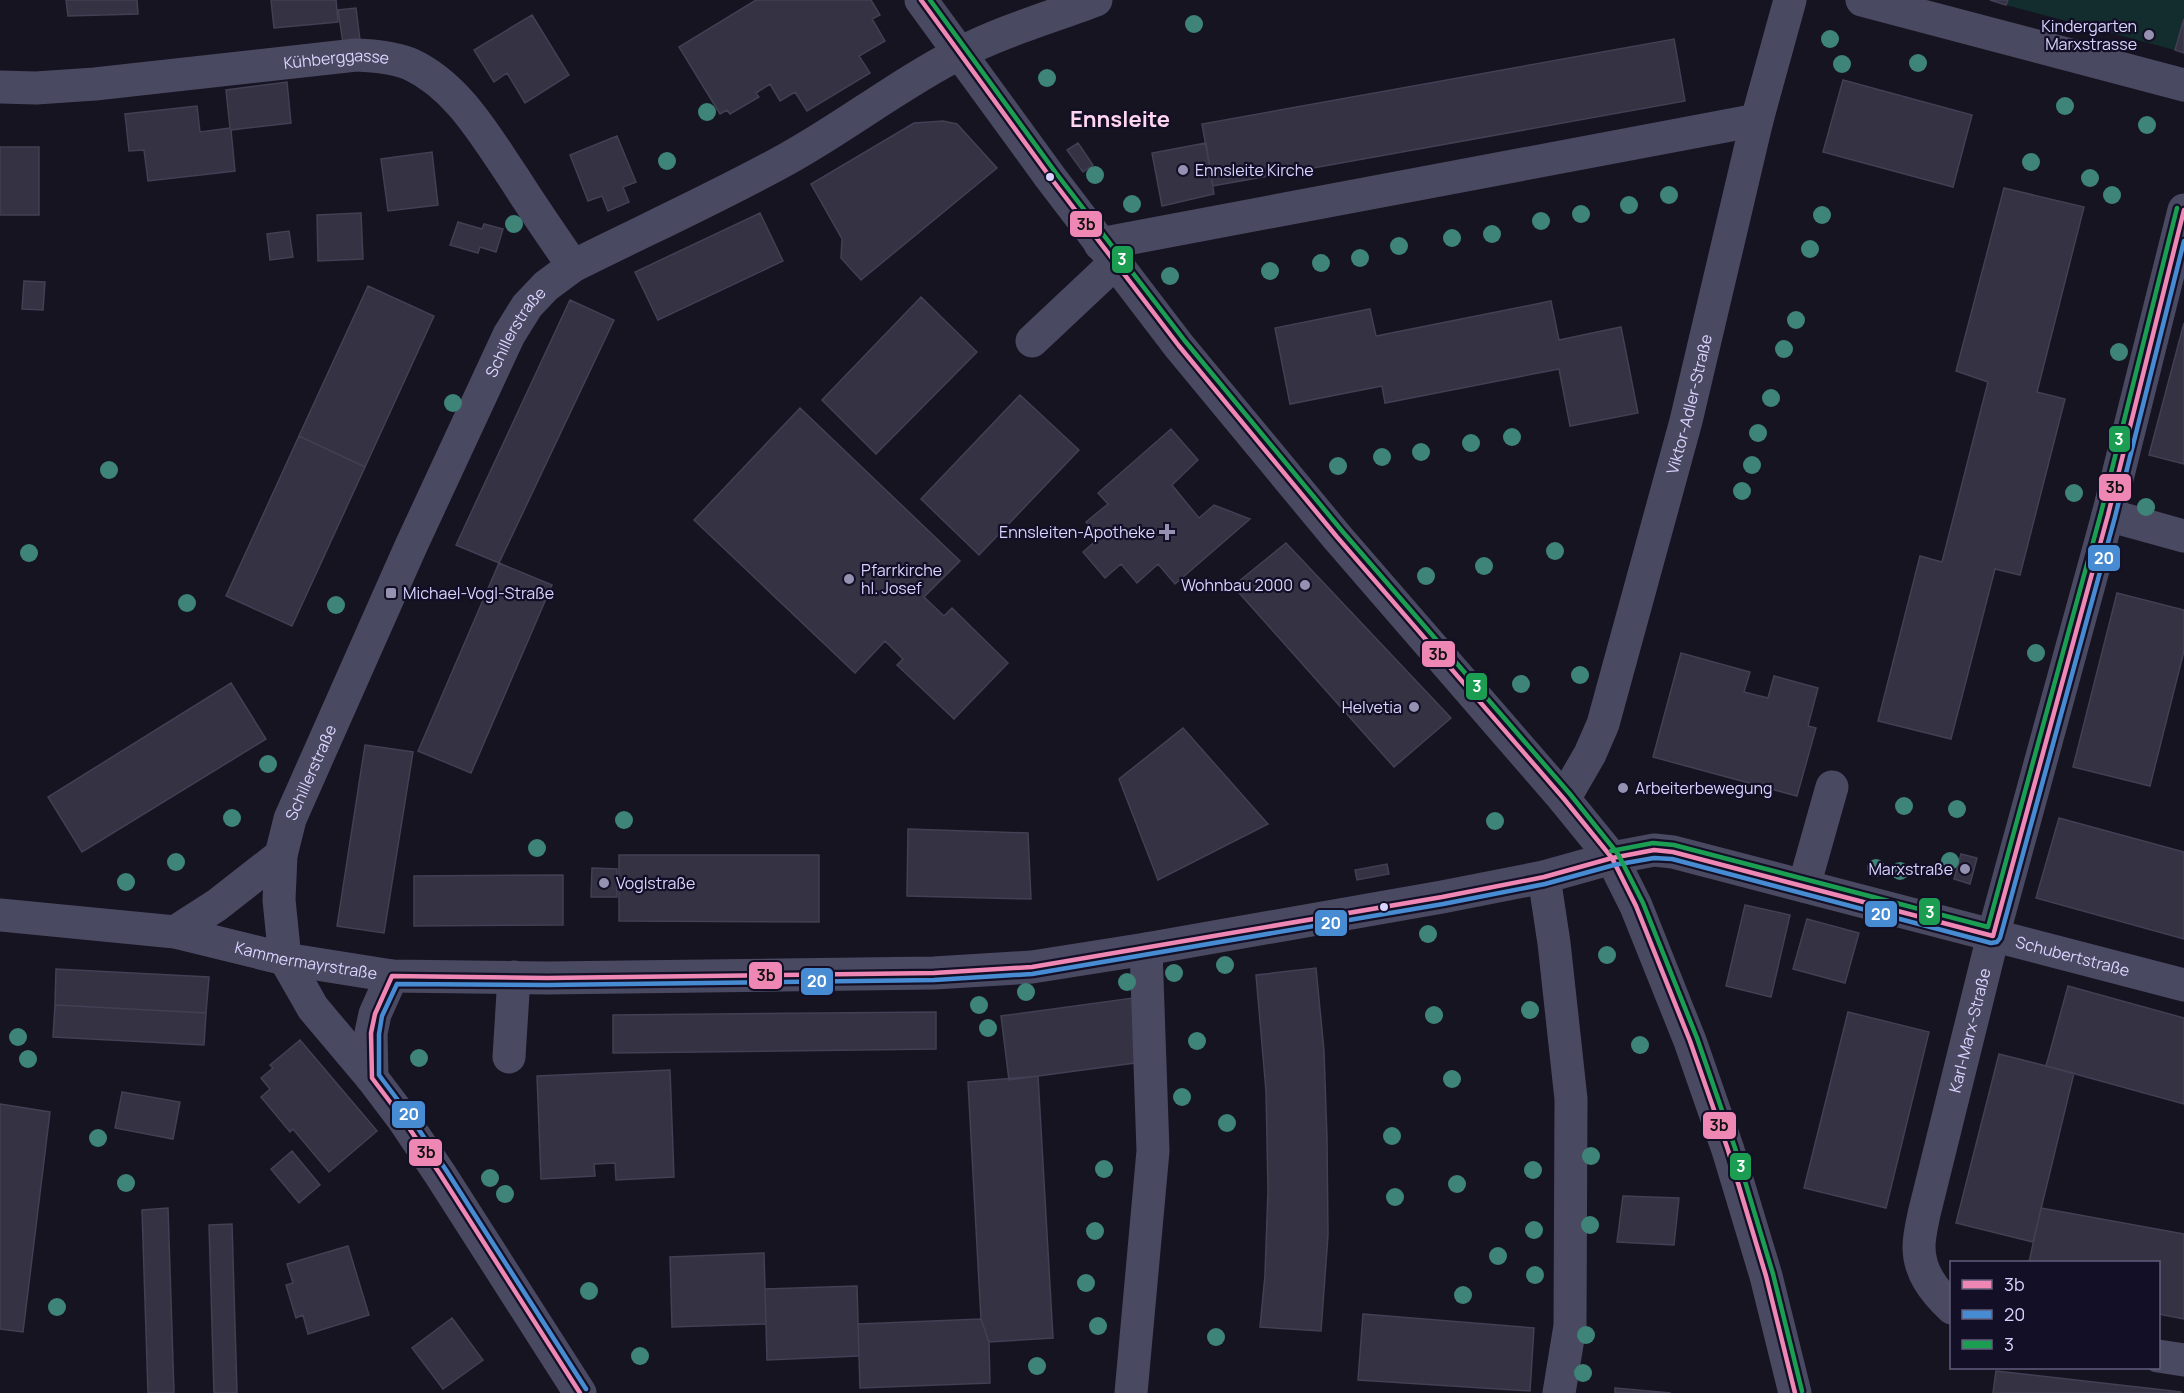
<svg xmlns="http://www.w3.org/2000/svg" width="2184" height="1393" viewBox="0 0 2184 1393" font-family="Manrope,sans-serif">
<rect width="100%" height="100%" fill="#161421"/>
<!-- green -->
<path fill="#132c2d" d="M2008 0H2184V19L2175 50 2006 5Z"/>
<!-- building -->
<path fill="#343243" stroke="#433f54" stroke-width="1.5" d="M66 0H137L138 14 68 16Z
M271 0H336L338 22 274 28Z
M756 0H871L880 15 872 19 885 41 859 56 870 73 807 111 795 92 780 101 770 84 756 93 759 97 730 114 727 110 720 114 679 47Z
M1990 0H2008L2006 5Z
M356 8 360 40 343 43 338 10Z
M532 15 569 75 525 103 507 73 494 82 474 50Z
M2184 19V53L2175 50Z
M1674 39 1685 101 1213 186 1202 124Z
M1843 80 1972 115 1953 187 1823 152Z
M287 82 291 123 231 130 235 171 148 181 144 150 129 151 125 114 197 106 200 132 230 128 226 90Z
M943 121 957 124 997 168 861 280 841 258 842 239 811 184 914 123Z
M617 136 636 182 623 187 629 202 608 211 602 196 588 201 570 155Z
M1078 143 1093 165 1083 172 1067 150Z
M1206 143 1214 194 1162 206 1152 153Z
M0 147H39V215H0Z
M432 152 438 205 388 211 381 159Z
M2004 188 2084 207 2037 392 2065 399 2020 575 1995 569 1951 739 1878 721 1920 556 1942 562 1988 382 1956 371Z
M361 213 363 259 318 261 317 215Z
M760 213 783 261 658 320 635 272Z
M458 222 482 229 484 224 503 229 496 252 480 247 478 253 450 245Z
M289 231 293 257 270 260 267 234Z
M24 281 45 282 43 310 22 309Z
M368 286 434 316 365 467 299 436Z
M921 297 977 352 876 454 822 400Z
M570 300 614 320 499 563 456 545Z
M1551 301 1559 340 1621 327 1638 413 1570 426 1559 369 1385 403 1382 386 1290 404 1275 328 1370 309 1376 336Z
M2184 323V464L2149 455Z
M1020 395 1079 450 979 555 921 499Z
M800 408 960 561 924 597 944 616 952 608 1008 663 954 719 897 665 903 659 885 641 855 673 694 520Z
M1171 429 1198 460 1172 485 1199 518 1214 505 1250 519 1175 584 1158 564 1137 583 1121 564 1105 578 1083 552 1100 537 1086 522 1108 504 1098 493Z
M299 436 365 467 292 626 226 596Z
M1286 543 1451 718 1394 767 1233 586Z
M499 563 552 585 471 773 418 751Z
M2117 593 2184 610V651L2150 786 2073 767Z
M1681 653 1750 672 1744 692 1768 698 1774 676 1818 688 1808 726 1816 728 1797 796 1653 757Z
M231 683 266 739 82 852 48 797Z
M1183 728 1268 824 1158 880 1119 779Z
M365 745 413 752 384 933 337 926Z
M2059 818 2184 852V939L2036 898Z
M908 829 1028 833 1031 899 907 896Z
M1961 854 1977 858 1970 884 1954 879Z
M619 855H819V922L619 921Z
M1387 864 1389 874 1357 880 1355 870Z
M592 868 617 869V897H591Z
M563 875V925L414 926V876Z
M1745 905 1790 915 1771 997 1726 986Z
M1807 919 1859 933 1845 983 1793 969Z
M1316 968 1324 1051 1327 1139 1328 1235 1321 1331 1260 1327 1265 1275 1268 1190 1266 1091 1256 975Z
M56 969 209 977 206 1013 55 1005Z
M2068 986 2184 1018V1104L2046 1066Z
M1133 998 1142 1062 1009 1080 1001 1016Z
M55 1005 206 1013 204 1045 53 1037Z
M936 1012V1049L613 1053V1015Z
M1848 1012 1929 1032 1886 1208 1804 1188Z
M300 1040 377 1131 329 1172 293 1129 290 1132 261 1097 270 1089 261 1078 273 1068 270 1065Z
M1999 1054 2074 1073 2033 1242 1956 1223Z
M670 1070 674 1177 616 1180 615 1163 594 1164 595 1176 541 1179 537 1076Z
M1038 1076 1053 1338 989 1342 981 1319 968 1082Z
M122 1092 180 1102 173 1139 115 1128Z
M0 1104 50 1112 23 1332 0 1329Z
M292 1151 320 1185 299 1203 271 1169Z
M1623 1196 1679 1198 1674 1245 1617 1242Z
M168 1208 174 1393H148L142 1210Z
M2041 1208 2184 1234V1319L2158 1314V1262H2029Z
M232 1224 237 1393H214L209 1225Z
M348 1246 369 1315 308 1334 303 1315 296 1318 286 1285 293 1283 287 1264Z
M764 1253 766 1324 672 1327 670 1257Z
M857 1286 859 1356 767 1360 765 1289Z
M1363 1314 1534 1328 1530 1391 1358 1380Z
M452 1318 483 1360 443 1389 412 1348Z
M981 1319 989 1342 990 1383 860 1388 858 1324Z
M1996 1371 2181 1392V1393H1993Z
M1615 1388 1671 1393H1615Z"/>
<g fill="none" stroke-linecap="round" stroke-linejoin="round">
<!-- minor -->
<g stroke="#4a4962" stroke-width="33">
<path d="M921 0 1050 177 1179 346 1337 537 1564 799 1612 858 1636 906 1690 1041 1728 1150 1766 1276 1795 1393"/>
<path d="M1862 0 2184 85"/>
<path id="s1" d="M0 87 36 88 95 84 356 55C374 56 393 57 410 64 458 86 486 137 514 178 533 208 553 237 573 266"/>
<path d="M1100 244 1757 120"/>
<path d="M1032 341 1115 263"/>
<path d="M2108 515 2184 536"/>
<path id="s2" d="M1564 799 1590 754 1603 724 1686 421 1757 120 1790 0"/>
<path d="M1544 877 1554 943 1571 1099 1570 1326 1559 1393"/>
<path d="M1804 886 1832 787"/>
<path id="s3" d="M0 915 175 932 285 959 392 976 547 978 934 973 1032 967 1146 949 1442 897 1544 877 1612 858 1654 850 1673 852 2184 985"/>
<path d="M175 932 217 905 281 855"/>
<path d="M509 1057 514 977"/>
<path d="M372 1078 371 1033 375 1014 392 976"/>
<path id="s4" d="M1952 1308C1934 1291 1919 1272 1919 1247 1919 1236 1922 1224 1924 1214L1993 936 2108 515 2184 210"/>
<path d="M2158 1356 2184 1360"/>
<path id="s5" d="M580 1393 440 1174 403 1119 372 1078 313 1008 285 959 279 900 281 855 290 819 411 546 509 335 527 306 546 286 573 266C643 231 716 198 785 160 845 127 899 84 960 53 1003 31 1051 17 1096 0"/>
<path d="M1131 1393 1153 1151 1146 949"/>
</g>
<!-- bus-1 casing -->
<g stroke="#130f26" stroke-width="9">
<path id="bus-1" d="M921 0 1050 177 1179 346 1337 537 1564 799 1612 858 1636 906 1690 1041 1728 1150 1766 1276 1795 1393
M580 1393 440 1174 403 1119 372 1078 371 1033 375 1014 392 976 547 978 934 973 1032 967 1442 897 1544 877 1612 858 1654 850 1673 852 1993 936 2108 515 2184 210"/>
</g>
<!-- bus-2 casing -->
<g stroke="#130f26" stroke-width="9">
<path id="bus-2" d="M586 1389 446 1170 409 1115 379 1075V1034L382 1016 397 984 547 985 934 980 1032 974 1443 904 1545 884 1614 865 1654 858 1672 859 1991 943 1997 942 2000 938 2115 517 2184 241"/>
</g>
<!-- bus-3 casing -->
<g stroke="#130f26" stroke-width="9">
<path id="bus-3" d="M930 0 1056 173 1185 341 1343 532 1570 794 1618 854 1643 903 1697 1038 1735 1148 1773 1274 1802 1391
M1611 851 1653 843 1674 845 1988 927 2101 513 2177 208"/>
</g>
<!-- bus-1 -->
<use href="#bus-1" stroke="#ef87b5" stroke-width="4.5"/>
<!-- bus-2 -->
<use href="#bus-2" stroke="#478cd3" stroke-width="4.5"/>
<!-- bus-3 -->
<use href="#bus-3" stroke="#1b9e52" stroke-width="4.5"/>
</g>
<!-- trees -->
<g fill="#3e8478">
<circle cx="1194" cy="24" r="9"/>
<circle cx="1830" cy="39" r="9"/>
<circle cx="1918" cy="63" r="9"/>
<circle cx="1842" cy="64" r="9"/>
<circle cx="1047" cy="78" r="9"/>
<circle cx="2065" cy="106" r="9"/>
<circle cx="707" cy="112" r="9"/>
<circle cx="2147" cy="125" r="9"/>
<circle cx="667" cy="161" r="9"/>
<circle cx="2031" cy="162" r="9"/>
<circle cx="1095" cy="175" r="9"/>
<circle cx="2090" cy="178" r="9"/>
<circle cx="1669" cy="195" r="9"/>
<circle cx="2112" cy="195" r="9"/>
<circle cx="1132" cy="204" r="9"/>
<circle cx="1629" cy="205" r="9"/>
<circle cx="1581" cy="214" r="9"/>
<circle cx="1822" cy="215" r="9"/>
<circle cx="1541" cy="221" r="9"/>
<circle cx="514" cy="224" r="9"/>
<circle cx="1492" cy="234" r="9"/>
<circle cx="1452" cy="238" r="9"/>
<circle cx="1399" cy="246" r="9"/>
<circle cx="1810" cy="249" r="9"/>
<circle cx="1360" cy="258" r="9"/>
<circle cx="1321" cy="263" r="9"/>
<circle cx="1270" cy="271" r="9"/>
<circle cx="1170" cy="276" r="9"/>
<circle cx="1796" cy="320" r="9"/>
<circle cx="1784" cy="349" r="9"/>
<circle cx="2119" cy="352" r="9"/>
<circle cx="1771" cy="398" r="9"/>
<circle cx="453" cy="403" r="9"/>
<circle cx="1758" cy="433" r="9"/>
<circle cx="1512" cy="437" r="9"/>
<circle cx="1471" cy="443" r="9"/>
<circle cx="1421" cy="452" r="9"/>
<circle cx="1382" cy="457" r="9"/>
<circle cx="1752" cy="465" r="9"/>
<circle cx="1338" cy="466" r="9"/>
<circle cx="109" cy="470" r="9"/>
<circle cx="1742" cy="491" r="9"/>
<circle cx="2074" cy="493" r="9"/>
<circle cx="2146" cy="507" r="9"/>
<circle cx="1555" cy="551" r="9"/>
<circle cx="29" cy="553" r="9"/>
<circle cx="1484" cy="566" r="9"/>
<circle cx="1426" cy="576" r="9"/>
<circle cx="187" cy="603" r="9"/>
<circle cx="336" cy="605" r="9"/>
<circle cx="2036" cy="653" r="9"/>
<circle cx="1580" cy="675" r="9"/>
<circle cx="1521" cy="684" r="9"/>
<circle cx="268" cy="764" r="9"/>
<circle cx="1904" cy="806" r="9"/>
<circle cx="1957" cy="809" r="9"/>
<circle cx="232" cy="818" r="9"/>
<circle cx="624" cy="820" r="9"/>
<circle cx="1495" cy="821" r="9"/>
<circle cx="537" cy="848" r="9"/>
<circle cx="1950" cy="861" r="9"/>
<circle cx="176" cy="862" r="9"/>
<circle cx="1876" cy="868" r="9"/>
<circle cx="1900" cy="871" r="9"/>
<circle cx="126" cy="882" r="9"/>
<circle cx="1428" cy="934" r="9"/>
<circle cx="1607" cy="955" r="9"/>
<circle cx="1225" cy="965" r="9"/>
<circle cx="1174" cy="973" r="9"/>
<circle cx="1127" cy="982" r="9"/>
<circle cx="1026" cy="992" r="9"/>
<circle cx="979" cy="1005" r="9"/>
<circle cx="1530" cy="1010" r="9"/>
<circle cx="1434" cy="1015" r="9"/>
<circle cx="988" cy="1028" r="9"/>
<circle cx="18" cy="1037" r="9"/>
<circle cx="1197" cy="1041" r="9"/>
<circle cx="1640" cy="1045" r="9"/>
<circle cx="419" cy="1058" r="9"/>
<circle cx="28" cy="1059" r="9"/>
<circle cx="1452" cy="1079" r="9"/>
<circle cx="1182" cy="1097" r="9"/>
<circle cx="1227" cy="1123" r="9"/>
<circle cx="1392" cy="1136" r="9"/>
<circle cx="98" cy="1138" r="9"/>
<circle cx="1591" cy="1156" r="9"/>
<circle cx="1104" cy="1169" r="9"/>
<circle cx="1533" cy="1170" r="9"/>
<circle cx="490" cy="1178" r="9"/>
<circle cx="126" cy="1183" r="9"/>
<circle cx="1457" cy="1184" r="9"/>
<circle cx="505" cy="1194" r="9"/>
<circle cx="1395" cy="1197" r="9"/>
<circle cx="1590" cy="1225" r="9"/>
<circle cx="1534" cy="1230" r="9"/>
<circle cx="1095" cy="1231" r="9"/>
<circle cx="1498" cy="1256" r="9"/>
<circle cx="1535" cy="1275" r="9"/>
<circle cx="1086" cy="1283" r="9"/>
<circle cx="589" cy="1291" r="9"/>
<circle cx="1463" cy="1295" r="9"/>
<circle cx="57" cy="1307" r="9"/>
<circle cx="1098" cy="1326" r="9"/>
<circle cx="1586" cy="1335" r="9"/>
<circle cx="1216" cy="1337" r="9"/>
<circle cx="640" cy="1356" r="9"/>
<circle cx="1037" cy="1366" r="9"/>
<circle cx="1583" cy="1373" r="9"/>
</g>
<!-- markers -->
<g fill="#9591b1" stroke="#130f26" stroke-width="2">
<circle cx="2149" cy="35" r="6"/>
<circle cx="1183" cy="170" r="6"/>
<path d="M1164 523h6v6h6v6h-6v6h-6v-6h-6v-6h6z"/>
<circle cx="849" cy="579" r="6"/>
<circle cx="1305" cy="585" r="6"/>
<rect x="385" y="587" width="12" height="12" rx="3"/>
<circle cx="1414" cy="707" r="6"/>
<circle cx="1623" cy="788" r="6"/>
<circle cx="1965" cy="869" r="6"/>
<circle cx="604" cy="883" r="6"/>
</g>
<g fill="#d9d4ff" stroke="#130f26" stroke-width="2">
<circle cx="1050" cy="177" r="5"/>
<circle cx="1384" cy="907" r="5"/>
</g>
<g text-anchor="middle" stroke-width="4.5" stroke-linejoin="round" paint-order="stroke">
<!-- poi labels -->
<g font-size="16" fill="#d9d4ff" stroke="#130f26" text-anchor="end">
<text x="2137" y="32">Kindergarten<tspan x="2137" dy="18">Marxstrasse</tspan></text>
<text x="1195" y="176" text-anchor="start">Ennsleite Kirche</text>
<text x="1155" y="538">Ennsleiten-Apotheke</text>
<text x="861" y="576" text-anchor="start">Pfarrkirche<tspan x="861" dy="18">hl. Josef</tspan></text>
<text x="1293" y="591">Wohnbau 2000</text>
<text x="403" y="599" text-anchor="start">Michael-Vogl-Straße</text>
<text x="1402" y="713">Helvetia</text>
<text x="1635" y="794" text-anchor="start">Arbeiterbewegung</text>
<text x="1953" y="875">Marxstraße</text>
<text x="616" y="889" text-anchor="start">Voglstraße</text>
</g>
<!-- street labels -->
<g font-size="16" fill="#d9d4ff" stroke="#130f26">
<text dy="6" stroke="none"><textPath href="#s1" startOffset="338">Kühberggasse</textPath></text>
<text dy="6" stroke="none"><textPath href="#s5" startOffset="1204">Schillerstraße</textPath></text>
<text dy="6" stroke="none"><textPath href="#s2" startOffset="416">Viktor-Adler-Straße</textPath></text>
<text dy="6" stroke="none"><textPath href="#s5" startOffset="718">Schillerstraße</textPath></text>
<text dy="6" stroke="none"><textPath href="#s3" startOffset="2103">Schubertstraße</textPath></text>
<text dy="6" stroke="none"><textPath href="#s3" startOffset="310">Kammermayrstraße</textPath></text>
<text dy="6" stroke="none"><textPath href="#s4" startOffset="294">Karl-Marx-Straße</textPath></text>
</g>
<!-- district labels -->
<g font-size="22" font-weight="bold" fill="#ffd6f0" stroke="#130f26">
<text x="1120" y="127">Ennsleite</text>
</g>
</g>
<g stroke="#130f26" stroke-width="2">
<rect x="1069" y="210" width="34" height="28" rx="6" fill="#ef87b5"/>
<rect x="1111" y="245" width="23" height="29" rx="6" fill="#1b9e52"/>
<rect x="2108" y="425" width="23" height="28" rx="6" fill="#1b9e52"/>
<rect x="2098" y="473" width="34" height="29" rx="6" fill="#ef87b5"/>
<rect x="2087" y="544" width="34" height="28" rx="6" fill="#478cd3"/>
<rect x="1421" y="640" width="35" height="28" rx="6" fill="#ef87b5"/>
<rect x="1465" y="672" width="23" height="29" rx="6" fill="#1b9e52"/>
<rect x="1918" y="897" width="23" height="29" rx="6" fill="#1b9e52"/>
<rect x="1864" y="900" width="34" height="28" rx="6" fill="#478cd3"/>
<rect x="1314" y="909" width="34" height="28" rx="6" fill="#478cd3"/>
<rect x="748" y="961" width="35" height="29" rx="6" fill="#ef87b5"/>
<rect x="800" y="967" width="34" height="29" rx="6" fill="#478cd3"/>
<rect x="391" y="1100" width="35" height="29" rx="6" fill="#478cd3"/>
<rect x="1702" y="1111" width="35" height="29" rx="6" fill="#ef87b5"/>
<rect x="408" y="1138" width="35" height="29" rx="6" fill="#ef87b5"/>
<rect x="1729" y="1152" width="23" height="29" rx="6" fill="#1b9e52"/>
</g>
<g font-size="16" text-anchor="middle" font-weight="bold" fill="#fff">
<text x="1122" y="265">3</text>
<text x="2119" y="445">3</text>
<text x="2104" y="564">20</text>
<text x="1477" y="692">3</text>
<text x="1930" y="918">3</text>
<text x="1881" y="920">20</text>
<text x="1331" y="929">20</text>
<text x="817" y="987">20</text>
<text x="409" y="1120">20</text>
<text x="1741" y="1172">3</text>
</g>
<g font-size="16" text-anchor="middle" font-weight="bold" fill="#111">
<text x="1086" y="230">3b</text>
<text x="2115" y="493">3b</text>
<text x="1438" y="660">3b</text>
<text x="766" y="981">3b</text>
<text x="1719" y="1131">3b</text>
<text x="426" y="1158">3b</text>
</g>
<!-- legend -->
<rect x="1950" y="1261" width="210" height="108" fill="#130f26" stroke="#625e7d" stroke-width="1.5"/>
<rect x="1962" y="1280" width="30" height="9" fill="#ef87b5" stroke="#625e7d" stroke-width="1.5"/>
<text x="2004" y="1291" font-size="18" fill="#d9d4ff">3b</text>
<rect x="1962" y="1310" width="30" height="9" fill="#478cd3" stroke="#625e7d" stroke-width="1.5"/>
<text x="2004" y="1321" font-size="18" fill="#d9d4ff">20</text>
<rect x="1962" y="1340" width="30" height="9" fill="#1b9e52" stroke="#625e7d" stroke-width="1.5"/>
<text x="2004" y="1351" font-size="18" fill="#d9d4ff">3</text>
</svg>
